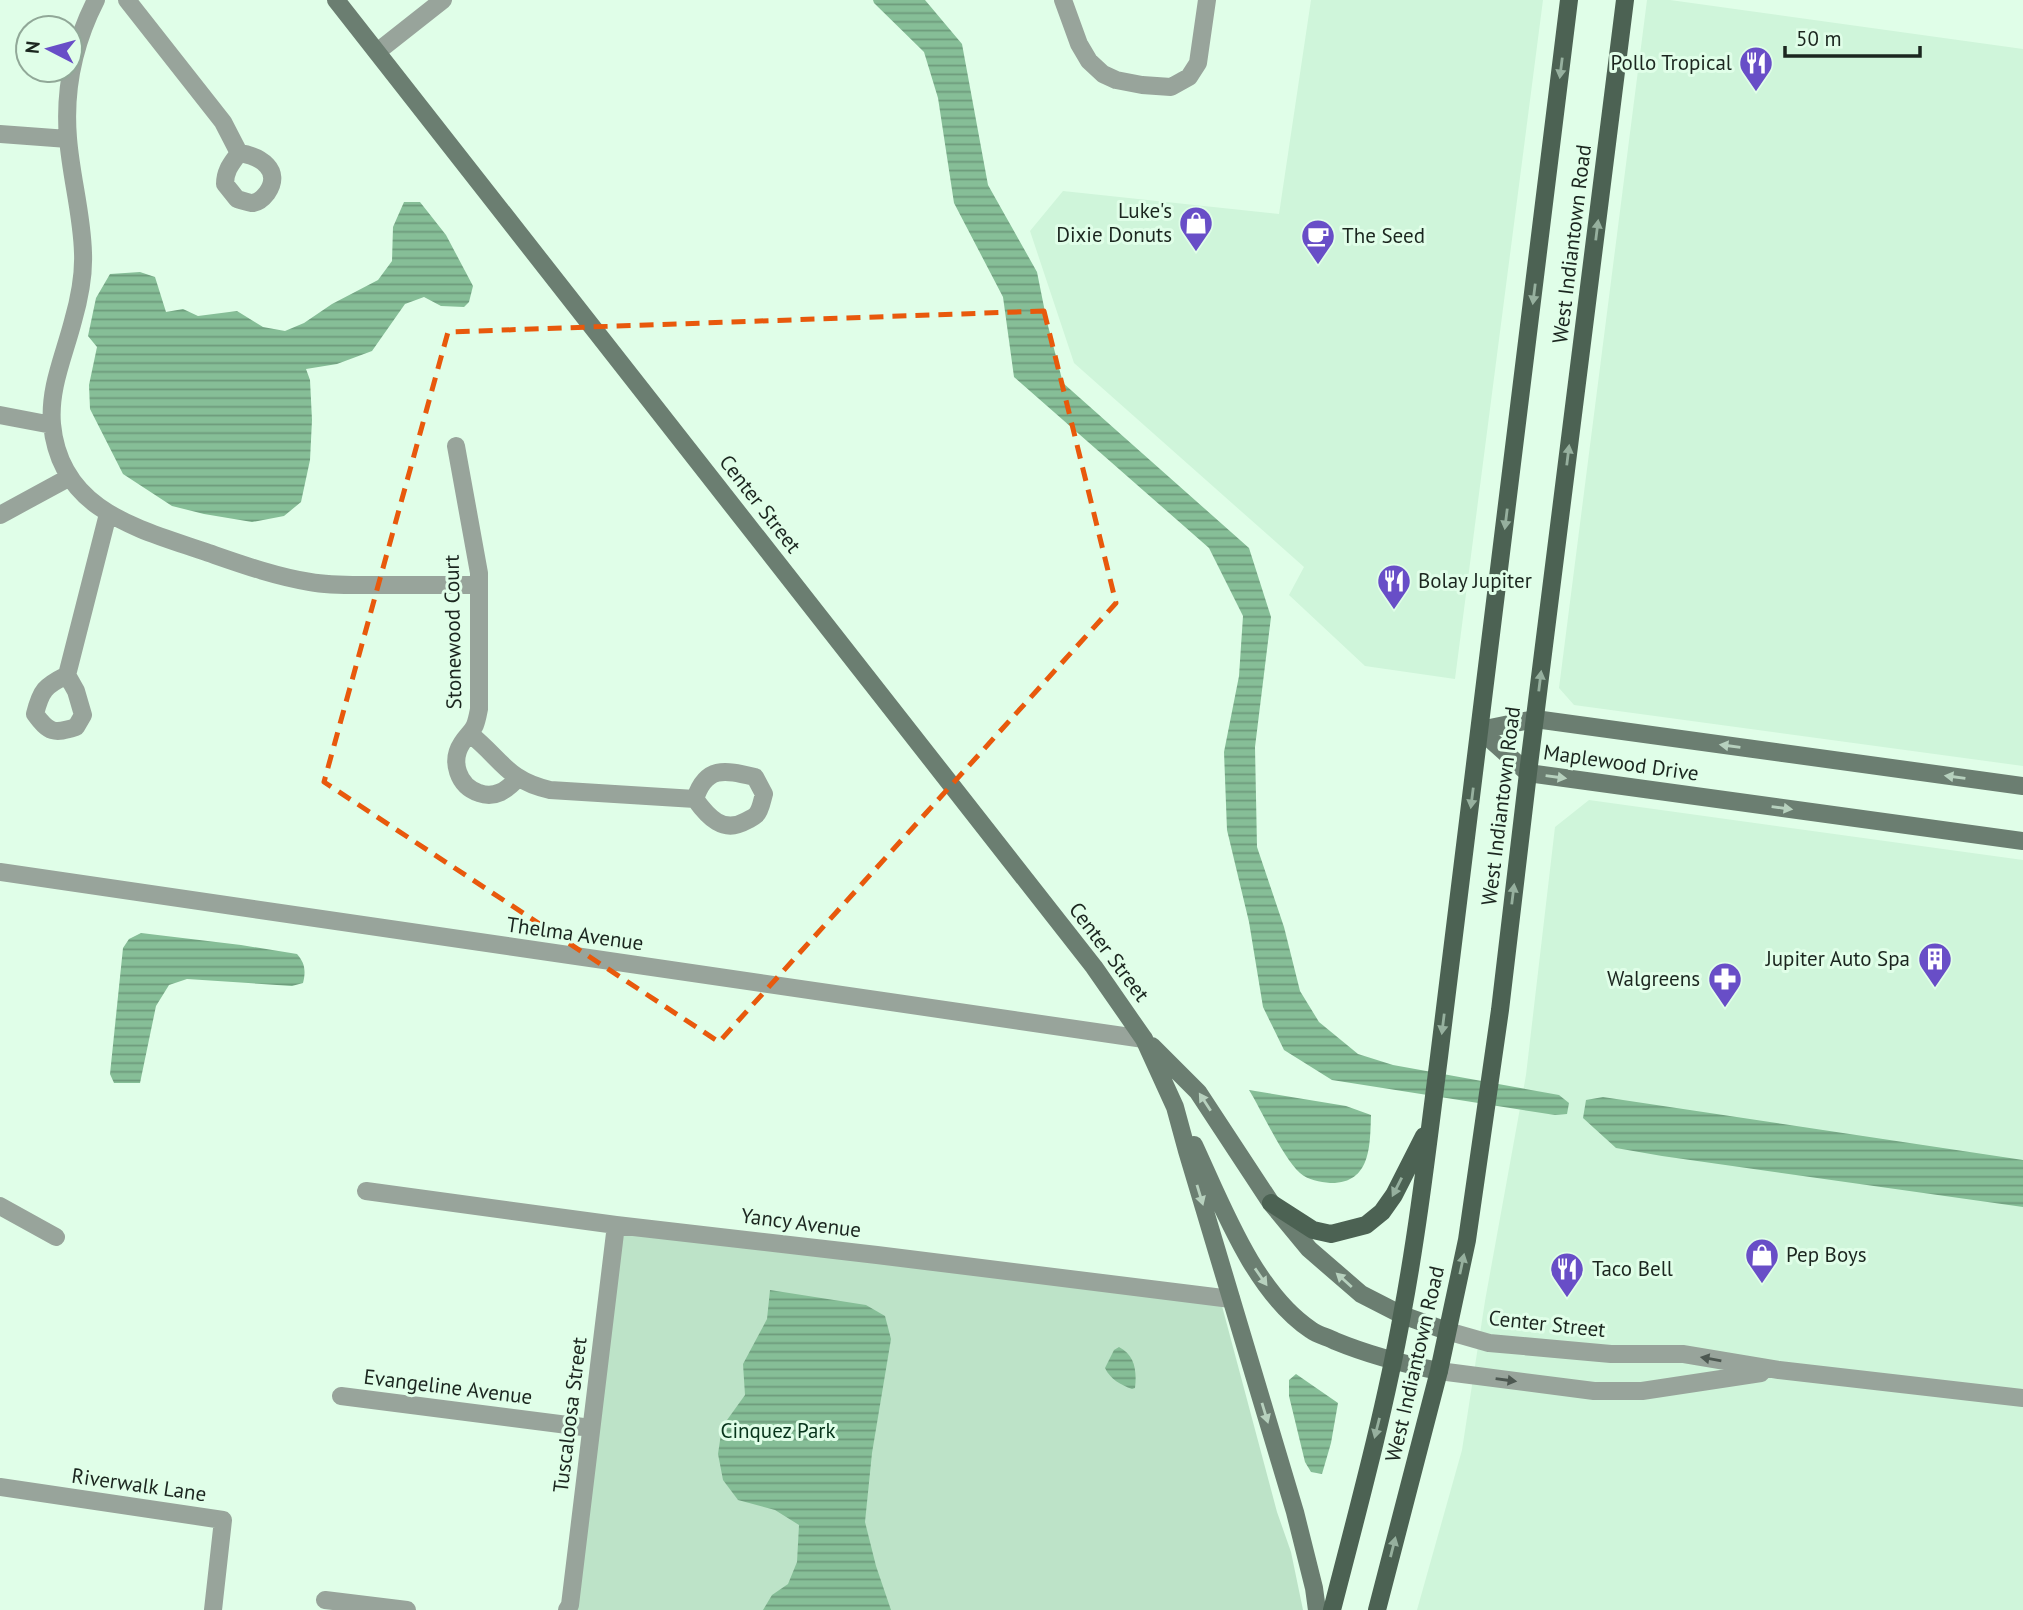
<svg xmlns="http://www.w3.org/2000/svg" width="2023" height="1610" viewBox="0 0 2023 1610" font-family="'PT Sans',sans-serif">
<defs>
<pattern id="water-rules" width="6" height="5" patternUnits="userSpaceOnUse" patternTransform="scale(1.75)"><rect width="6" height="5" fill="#86be97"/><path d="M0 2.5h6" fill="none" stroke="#6d9a7b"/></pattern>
</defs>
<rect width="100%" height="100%" fill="#e0fee8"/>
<!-- built -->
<path fill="#cff5da" d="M1311 0H1543L1455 679 1365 666 1289 595 1304 567 1074 363 1030 231 1063 191 1279 214Z
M1647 0H1670L2023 49V766L1574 705 1559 688Z
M1589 800 2023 860V1610H1417L1462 1450 1485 1301 1526 1075 1555 827Z"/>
<!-- park -->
<path fill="#bde3c8" d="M620 1231 1222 1306 1277 1512 1291 1552 1303 1610H576Z"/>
<!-- water -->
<path fill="url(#water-rules)" d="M873 0H925L962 44 988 185 1037 272 1047 322 1063 383 1249 548 1271 617 1255 747 1257 847 1284 927 1300 991 1319 1022 1358 1054 1393 1065 1559 1095 1569 1103 1567 1114 1555 1115 1332 1080 1284 1050 1263 1007 1249 922 1227 830 1224 752 1239 676 1243 616 1209 548 1014 377 1003 297 954 203 938 98 924 52 874 3Z
M404 202H420L446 235 473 286 469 302 464 307 441 306 424 297 405 304 372 351 337 364 306 369 310 380 312 420 310 460 301 502 284 516 252 522 204 514 172 506 123 474 90 409 89 385 97 347 88 336 96 298 110 274 140 272 155 277 166 312 183 309 198 316 237 311 263 327 285 331 304 323 332 304 378 280 392 261 393 227Z
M141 933 241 945 297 954C305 963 306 971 303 983L292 986 187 979 169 985 156 1006 140 1083H114L110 1074 123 948 129 939Z
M1249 1090 1346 1106 1371 1115C1370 1146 1371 1184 1330 1183 1320 1182 1308 1180 1300 1173 1283 1158 1262 1111 1249 1090Z
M1603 1097 2023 1160V1207L1662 1156 1616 1148 1583 1118 1586 1100Z
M770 1290 866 1305 885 1316 891 1339 872 1453 865 1522 876 1566 891 1610H763L772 1595 788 1584 797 1562 799 1525 775 1510 738 1500 723 1480 718 1454 722 1427 745 1395 743 1364 767 1319Z
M1119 1347C1135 1355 1137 1371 1135 1388L1132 1389C1121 1385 1110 1379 1105 1368L1114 1350Z
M1296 1374 1338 1403 1331 1443 1322 1474 1311 1472 1305 1462 1289 1396V1380Z"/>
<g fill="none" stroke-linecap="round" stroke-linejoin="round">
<!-- street -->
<path stroke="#98a49b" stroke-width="18" d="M96 0C74 43 64 90 68 138 71 177 82 214 83 253 84 276 79 300 73 321 64 356 49 388 52 424 60 510 136 528 203 551 238 563 273 576 310 582 332 586 355 585 378 585 412 585 445 585 479 585
M127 0 223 122 239 153
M1063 0 1079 44 1089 61 1103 74 1116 80 1142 85 1171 87 1189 77 1198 63 1207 0
M377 52 443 0
M0 134 68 139
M239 153C260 156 283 170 267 193 264 197 259 202 253 203 249 203 241 200 237 199L225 184C225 170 232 163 239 153Z
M0 415 52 425
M456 446 479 573V709C478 714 477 720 475 725 472 732 466 736 462 743 450 761 458 786 479 793 495 799 507 790 518 778
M0 515 70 477
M67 675C45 686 41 690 35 714 49 733 54 734 76 727L83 715 76 691 67 675 108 514
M470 734C502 759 506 780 550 790L695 799C706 765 725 770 755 777L764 794C762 800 761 810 756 815 753 818 749 819 746 821 723 834 708 817 695 799
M0 872 1144 1039
M366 1191 616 1225 877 1255 1231 1299
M0 1206 56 1237
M1447 1331 1489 1343 1611 1354H1684L1779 1370 2023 1398
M1439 1371 1594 1391H1642L1761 1373
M341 1396 591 1428
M0 1487 223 1520 213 1610
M325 1600 407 1610
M567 1610 570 1605 616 1225"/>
<!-- secondary -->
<path stroke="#6b7e71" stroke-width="18" d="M336 0 1094 967 1144 1039 1175 1107 1187 1151 1295 1512 1314 1588 1317 1610
M1480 730 1528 773 2023 841
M1480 730 1535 719 2023 786
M1152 1046 1198 1092 1271 1203 1309 1249 1361 1294 1402 1315 1447 1331
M1194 1145C1222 1205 1254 1292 1311 1330 1318 1335 1327 1337 1335 1341 1369 1355 1403 1364 1439 1371"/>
<!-- primary -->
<path stroke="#4c6253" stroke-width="18" d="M1271 1203 1313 1230 1331 1234 1366 1225 1382 1212 1394 1195 1424 1136
M1332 1610C1357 1513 1384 1414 1402 1315 1418 1230 1428 1143 1439 1057L1569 0
M1377 1610 1439 1371 1467 1240 1500 1010 1528 773 1625 0"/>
</g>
<!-- one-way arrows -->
<defs><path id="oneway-solid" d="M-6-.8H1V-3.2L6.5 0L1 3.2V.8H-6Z" transform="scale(1.75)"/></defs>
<g fill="#96b09e">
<use href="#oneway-solid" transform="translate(1561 68) rotate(97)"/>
<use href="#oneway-solid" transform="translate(1597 230) rotate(-83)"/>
<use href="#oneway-solid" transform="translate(1534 294) rotate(97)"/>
<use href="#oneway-solid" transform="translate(1568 455) rotate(-83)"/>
<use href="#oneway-solid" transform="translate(1506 519) rotate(97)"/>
<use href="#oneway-solid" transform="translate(1540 681) rotate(-83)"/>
<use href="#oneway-solid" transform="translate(1472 798) rotate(97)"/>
<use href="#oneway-solid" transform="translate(1513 894) rotate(-83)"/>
<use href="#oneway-solid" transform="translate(1443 1024) rotate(97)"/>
<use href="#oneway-solid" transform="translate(1397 1187) rotate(117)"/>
<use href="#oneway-solid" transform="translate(1462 1264) rotate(-78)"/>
<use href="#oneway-solid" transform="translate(1377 1428) rotate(104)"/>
<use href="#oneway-solid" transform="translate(1393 1547) rotate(-76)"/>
</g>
<g fill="#b7d1be">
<use href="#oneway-solid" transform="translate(1730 746) rotate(-172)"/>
<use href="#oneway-solid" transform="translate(1556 777) rotate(8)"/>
<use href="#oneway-solid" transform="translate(1955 777) rotate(-172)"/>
<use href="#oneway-solid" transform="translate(1782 808) rotate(8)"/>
<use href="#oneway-solid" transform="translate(1205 1102) rotate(-123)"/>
<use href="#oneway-solid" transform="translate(1200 1195) rotate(73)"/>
<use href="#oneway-solid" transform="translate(1261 1277) rotate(55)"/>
<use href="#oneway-solid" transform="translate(1344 1280) rotate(-138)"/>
<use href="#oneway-solid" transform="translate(1265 1413) rotate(73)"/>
</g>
<g fill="#4d5851">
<use href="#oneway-solid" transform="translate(1711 1359) rotate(-170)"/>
<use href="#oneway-solid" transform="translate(1506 1380) rotate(8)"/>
</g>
<!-- marked area -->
<path fill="none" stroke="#e8590c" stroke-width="5" stroke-dasharray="14 9" stroke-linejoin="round" d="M1044 311 1116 603 719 1042 324 782 448 332Z"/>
<!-- icons -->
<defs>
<g id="restaurant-pin" transform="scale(1.75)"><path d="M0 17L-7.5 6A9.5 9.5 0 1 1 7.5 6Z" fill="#684ec7" stroke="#e0fee8"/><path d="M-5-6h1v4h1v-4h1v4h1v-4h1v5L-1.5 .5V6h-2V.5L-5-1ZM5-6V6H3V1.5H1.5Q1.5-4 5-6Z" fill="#fff"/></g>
<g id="shop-pin" transform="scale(1.75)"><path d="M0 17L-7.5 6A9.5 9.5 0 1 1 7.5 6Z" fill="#684ec7" stroke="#e0fee8"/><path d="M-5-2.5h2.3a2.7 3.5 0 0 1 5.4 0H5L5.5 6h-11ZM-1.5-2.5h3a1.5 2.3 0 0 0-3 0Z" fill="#fff"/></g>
<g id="cafe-pin" transform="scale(1.75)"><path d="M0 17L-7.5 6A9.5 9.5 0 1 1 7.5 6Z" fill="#684ec7" stroke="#e0fee8"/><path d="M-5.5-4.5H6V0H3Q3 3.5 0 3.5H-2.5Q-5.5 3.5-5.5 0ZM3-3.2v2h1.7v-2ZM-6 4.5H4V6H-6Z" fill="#fff"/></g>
<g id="building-pin" transform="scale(1.75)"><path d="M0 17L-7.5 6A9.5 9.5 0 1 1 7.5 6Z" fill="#684ec7" stroke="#e0fee8"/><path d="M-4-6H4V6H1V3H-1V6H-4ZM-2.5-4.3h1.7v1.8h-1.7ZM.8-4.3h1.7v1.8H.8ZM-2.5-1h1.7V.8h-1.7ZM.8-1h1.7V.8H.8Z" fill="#fff"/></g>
<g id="pharmacy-pin" transform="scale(1.75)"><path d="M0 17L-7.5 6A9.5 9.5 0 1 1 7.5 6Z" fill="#684ec7" stroke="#e0fee8"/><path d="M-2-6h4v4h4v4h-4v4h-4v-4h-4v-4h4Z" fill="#fff"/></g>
</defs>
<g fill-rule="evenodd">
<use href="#restaurant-pin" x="1756" y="63"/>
<use href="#shop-pin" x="1196" y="223"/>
<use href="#cafe-pin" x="1318" y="236"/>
<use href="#restaurant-pin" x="1394" y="581"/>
<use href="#building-pin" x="1935" y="959"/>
<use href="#pharmacy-pin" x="1725" y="979"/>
<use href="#shop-pin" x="1762" y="1255"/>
<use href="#restaurant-pin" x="1567" y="1269"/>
</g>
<g text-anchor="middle" stroke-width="6" stroke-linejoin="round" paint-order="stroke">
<!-- poi labels -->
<g font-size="21" fill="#1b261f" stroke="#e0fee8" text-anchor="end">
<text x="1732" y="70">Pollo Tropical</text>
<text x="1172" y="218">Luke's<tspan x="1172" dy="24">Dixie Donuts</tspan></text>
<text x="1342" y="243" text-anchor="start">The Seed</text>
<text x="1418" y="588" text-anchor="start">Bolay Jupiter</text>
<text x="1910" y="966">Jupiter Auto Spa</text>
<text x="1700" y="986">Walgreens</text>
<text x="1786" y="1262" text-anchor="start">Pep Boys</text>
<text x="1592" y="1276" text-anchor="start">Taco Bell</text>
</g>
<!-- street labels -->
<g font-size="21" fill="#1b261f" stroke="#e0fee8">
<text transform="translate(1572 244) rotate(-83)" y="7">West Indiantown Road</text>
<text transform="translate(760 504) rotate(52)" y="7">Center Street</text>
<text transform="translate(453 632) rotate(-91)" y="7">Stonewood Court</text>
<text transform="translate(1621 763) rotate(8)" y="7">Maplewood Drive</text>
<text transform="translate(1501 806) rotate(-83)" y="7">West Indiantown Road</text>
<text transform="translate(575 934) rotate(8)" y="7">Thelma Avenue</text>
<text transform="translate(1109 952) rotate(53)" y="7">Center Street</text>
<text transform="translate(801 1223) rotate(7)" y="7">Yancy Avenue</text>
<text transform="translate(1547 1324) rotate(6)" y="7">Center Street</text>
<text transform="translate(1415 1364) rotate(-77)" y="7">West Indiantown Road</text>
<text transform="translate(448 1387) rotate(7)" y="7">Evangeline Avenue</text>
<text transform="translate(570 1415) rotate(-83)" y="7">Tuscaloosa Street</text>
<text transform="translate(139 1485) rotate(8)" y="7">Riverwalk Lane</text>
</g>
<!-- park labels -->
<g font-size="21" fill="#07341b" stroke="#e0fee8">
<text x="778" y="1438">Cinquez Park</text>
</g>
</g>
<!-- north arrow -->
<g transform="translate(49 49) rotate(276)"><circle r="33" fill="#e0fee8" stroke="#91a898" stroke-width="2"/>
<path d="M0-5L12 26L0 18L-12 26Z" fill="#684ec7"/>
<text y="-10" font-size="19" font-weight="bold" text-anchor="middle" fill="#1b261f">N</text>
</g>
<!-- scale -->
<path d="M1785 46v10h135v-10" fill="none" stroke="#1b261f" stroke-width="3.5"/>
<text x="1796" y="46" font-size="21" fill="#1b261f" stroke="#e0fee8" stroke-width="5" paint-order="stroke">50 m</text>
</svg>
